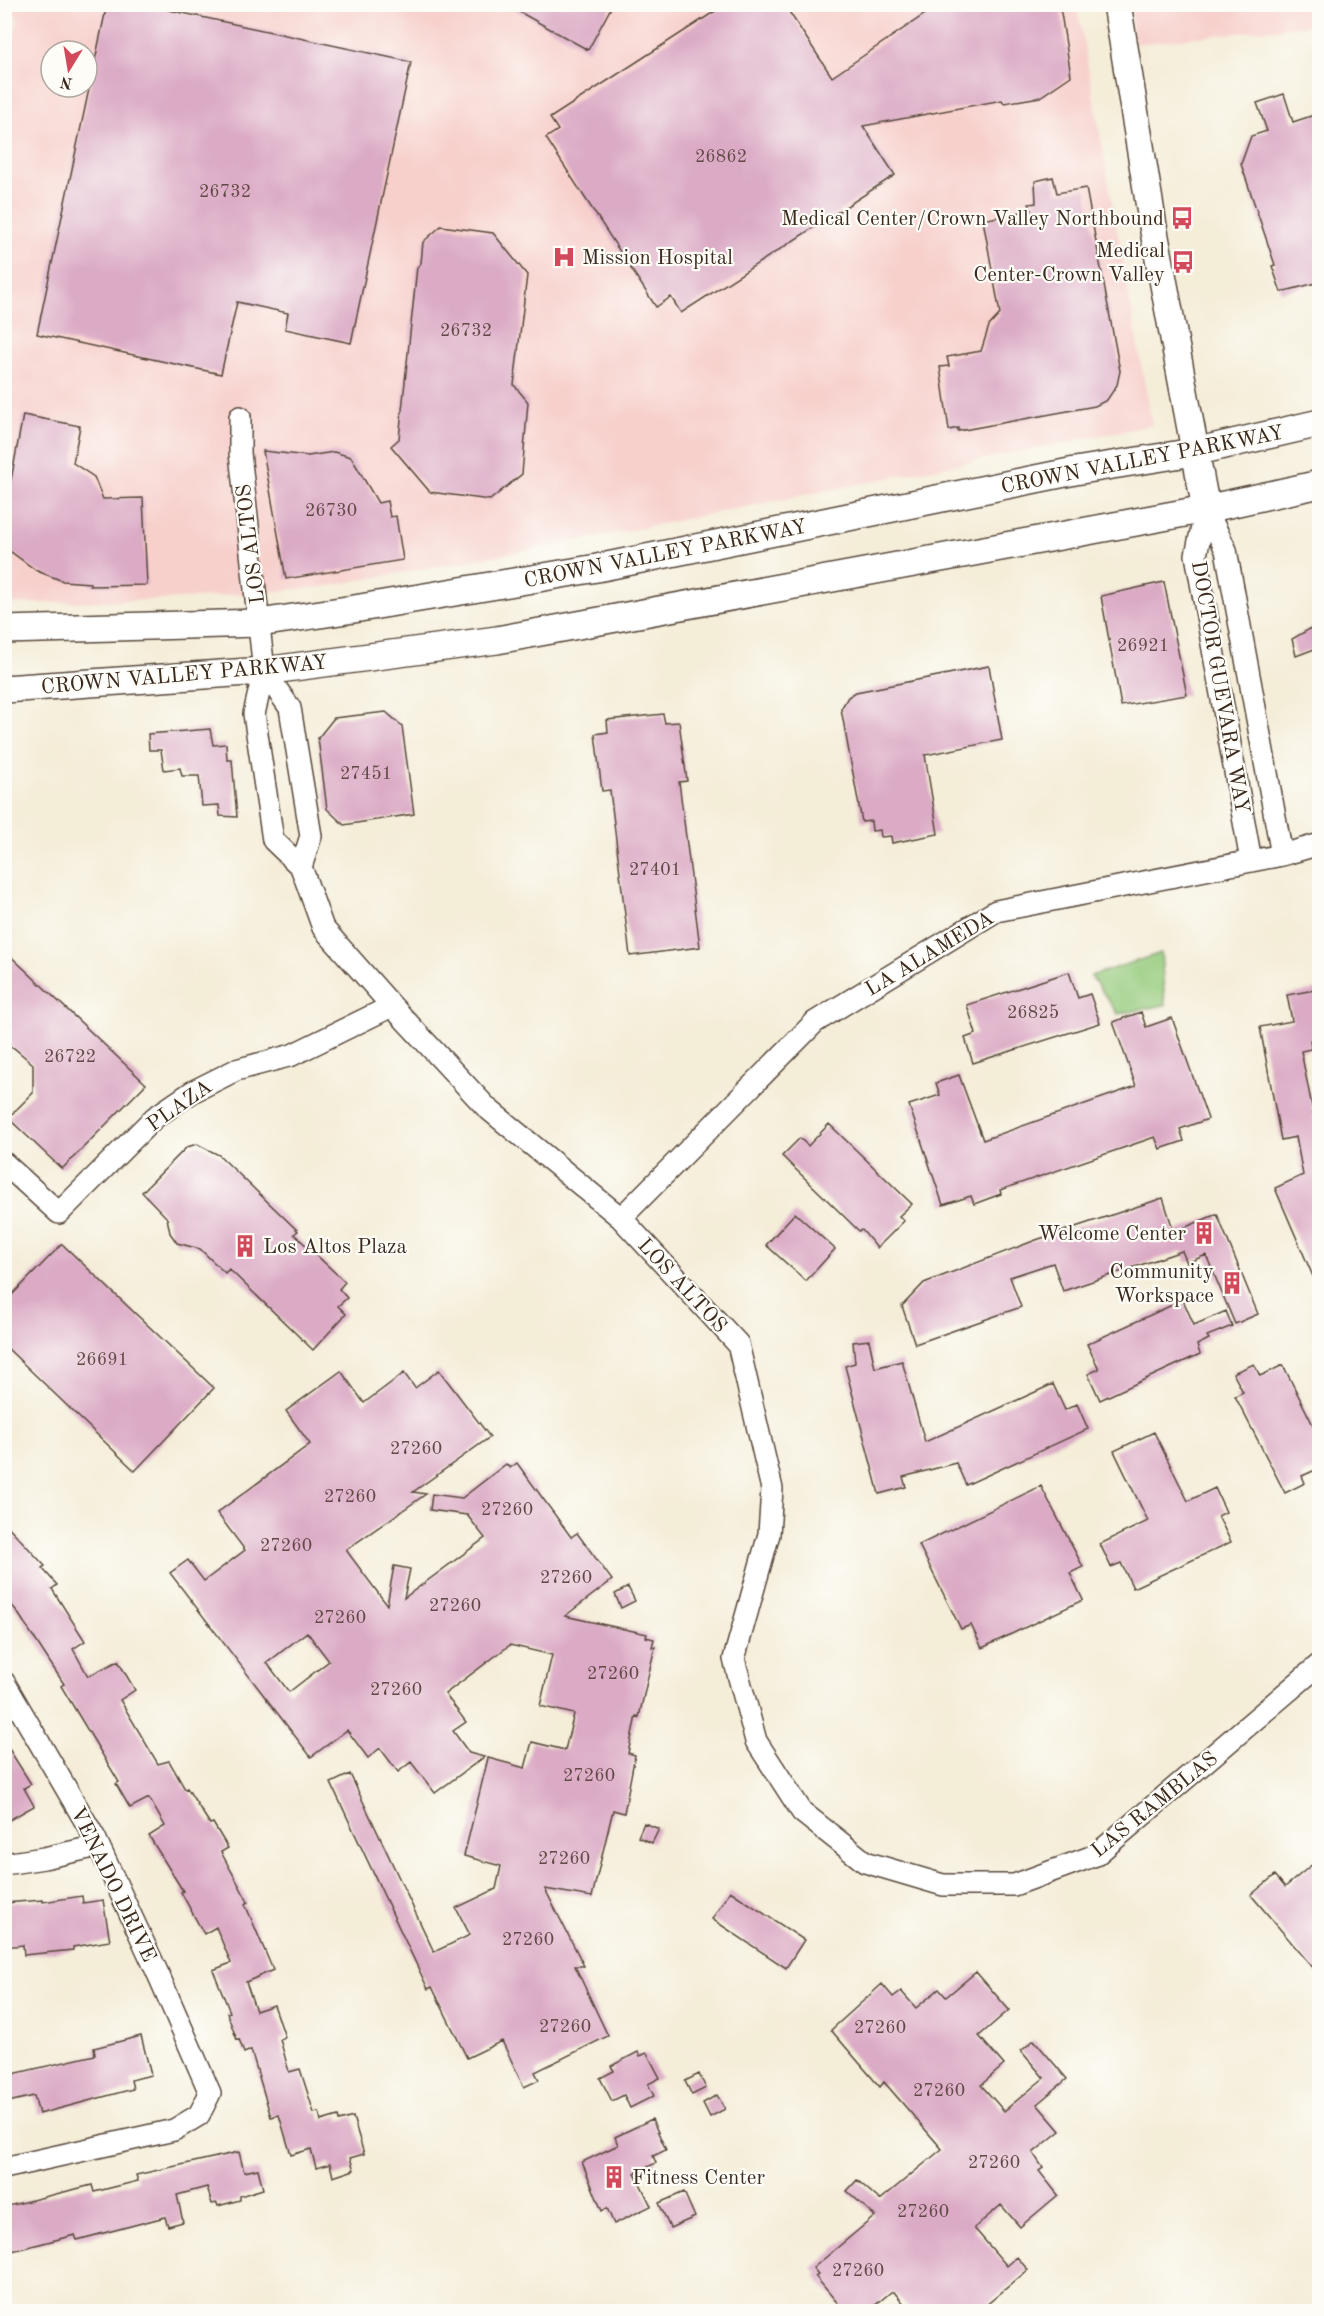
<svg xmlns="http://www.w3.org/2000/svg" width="1324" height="2316" viewBox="0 0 1324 2316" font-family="'Old Standard TT',serif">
<rect width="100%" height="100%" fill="#fdfcf7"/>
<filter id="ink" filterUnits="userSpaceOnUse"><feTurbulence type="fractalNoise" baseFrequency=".0167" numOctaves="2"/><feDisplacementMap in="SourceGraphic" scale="12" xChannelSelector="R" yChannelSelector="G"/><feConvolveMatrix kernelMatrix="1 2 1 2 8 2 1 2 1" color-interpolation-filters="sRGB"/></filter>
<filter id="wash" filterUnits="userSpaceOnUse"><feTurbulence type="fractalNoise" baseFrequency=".008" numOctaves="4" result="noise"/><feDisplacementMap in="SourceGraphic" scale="24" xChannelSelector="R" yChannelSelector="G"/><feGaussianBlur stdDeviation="1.35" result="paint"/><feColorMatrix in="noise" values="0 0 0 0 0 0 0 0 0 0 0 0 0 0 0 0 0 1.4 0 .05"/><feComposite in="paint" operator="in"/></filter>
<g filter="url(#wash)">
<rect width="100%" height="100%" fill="#f4edd8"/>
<!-- built -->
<path fill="#f7d0cc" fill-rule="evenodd" d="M10 5H1077L1152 425 582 540 322 587 184 599 5 604 4 89 17 20ZM51 51H87V87H51Z
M1131 5H1319V24L1134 44Z"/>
<!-- green -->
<path fill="#95cb7d" stroke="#687a4e" stroke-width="1.5" d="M1161 953 1165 1005 1118 1014 1091 976Z"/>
<g id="blocks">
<!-- building -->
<path fill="#dbaac5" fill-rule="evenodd" d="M107 4H141L411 62 351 343 285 329 288 313 237 302 221 374 37 334Z
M505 4H613L588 50Z
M726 4H784L832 77 940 4H1056L1061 13 1071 76 1040 97 1004 103 1002 100 863 126 895 175 681 313 671 297 656 307 546 138 558 130 550 118Z
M1284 94 1293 122 1320 113V282L1281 292 1272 266 1275 265 1241 164 1251 136 1267 131 1257 103Z
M1053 177 1057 193 1086 188 1120 371 1117 385 1107 400 1095 406 958 431V428L949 430 940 367 949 366 947 357 981 351 989 326 1000 314 983 220 1031 210 1029 204 1036 203 1035 181Z
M441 226 493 233 527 275 514 385 528 402 522 474 490 500 430 492 391 446 399 439 417 267 421 263 423 242Z
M23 415 80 426 73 463 94 477 103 499 143 498 147 585 90 586V583L63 581 37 571 11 552 4 551V518Z
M263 451 308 456 334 452 351 457 378 503 387 501 390 517 396 516 403 560 286 579Z
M1164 582 1187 695 1121 706 1101 596Z
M1320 623V647L1296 656 1292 639Z
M989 666 1002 740 925 755 938 834 892 843 891 836 881 837 880 830 872 831 871 821 862 822 841 709 848 697 856 692Z
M386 712 402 726 414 814 344 825 327 809 318 738 334 718Z
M663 714 665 723 679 722 687 781 679 782 700 947 630 956 610 790 602 791 595 734 608 732 607 720Z
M210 729 213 745 226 744 227 760H232L237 817 220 816 219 805 202 806 199 776H182L180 768 164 770 161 750H149L148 734Z
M4 950 146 1084 62 1169 8 1118 33 1093V1064L14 1048 4 1047Z
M1069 972 1078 998 1090 994 1100 1023 973 1063 965 1038 976 1034 967 1005Z
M1320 989V1038L1310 1040 1311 1049 1301 1051 1317 1132H1320L1318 1288 1275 1188 1303 1175 1296 1137 1281 1140 1260 1027 1292 1021 1287 995Z
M1141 1012 1146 1027 1172 1018 1208 1119 1180 1129 1184 1141 1160 1149 1155 1137 1000 1190 1001 1194 974 1204 971 1196 943 1205 909 1105 940 1095 936 1083 959 1075 983 1140 1136 1086 1113 1022Z
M829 1124 912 1204 899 1216 904 1221 877 1248 862 1230 859 1231 782 1156 800 1138 808 1146Z
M197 1144 219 1155 298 1231 294 1234 345 1282 339 1289 347 1298 338 1306 346 1314 313 1350 229 1269 225 1273 200 1249 177 1243 170 1233 167 1218 142 1192 187 1147Z
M1163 1198 1174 1232 1217 1214 1258 1314 1235 1324 1206 1255 1187 1263 1182 1251 1063 1291 1053 1263 1010 1277 1021 1307 915 1344 902 1306 924 1283 1036 1240Z
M795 1213 835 1249 806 1281 766 1245Z
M62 1244 214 1388 135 1471 4 1345V1303Z
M1183 1300 1194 1325 1226 1311 1232 1326 1207 1336 1209 1339 1197 1345 1200 1354 1100 1400 1088 1374 1099 1369 1087 1344Z
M869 1340 875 1368 902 1361 925 1442 1053 1384 1065 1410 1077 1404 1088 1429 966 1485 956 1463 903 1477 906 1487 879 1494 845 1366 855 1363 853 1342Z
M1254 1364 1260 1376 1283 1365 1320 1439V1468L1302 1476 1305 1483 1285 1493 1235 1396 1243 1392 1233 1373Z
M439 1370 490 1437 413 1492 426 1494 346 1550 387 1605 394 1566 410 1569 404 1598 485 1538 467 1515 430 1510 432 1494 462 1498 506 1464 510 1468 517 1463 571 1537 577 1533 612 1580 565 1616 647 1634 646 1637 654 1639 652 1647H655L648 1677 639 1717 636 1716 628 1753 635 1755 624 1813 613 1810 592 1897 545 1889 584 1966H575L608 2036 535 2072 539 2080 524 2087 502 2041 467 2058 432 1987 428 1989 331 1783 350 1774 434 1952 470 1935 456 1908 496 1889 501 1866 464 1856 488 1758 525 1768 532 1742 565 1750 574 1714 540 1706 552 1655 510 1645 445 1694 466 1722 453 1731 469 1753 484 1757 435 1793 411 1762 398 1772 380 1748 368 1758 347 1730 311 1757 170 1573 188 1560 204 1581 245 1550 217 1513 310 1444 286 1411 341 1371 364 1403 404 1373 415 1388ZM307 1632 329 1661 289 1692 267 1663Z
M1154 1432 1188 1501 1215 1488 1226 1512 1218 1516 1231 1542 1133 1588 1121 1563 1111 1567 1100 1544 1148 1521 1114 1451Z
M1041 1486 1083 1567 1070 1573 1083 1600 982 1648 971 1625 961 1629 919 1545Z
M4 1522 45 1566 42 1568 57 1585 52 1589 85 1641 73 1649 88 1676 118 1661 135 1690 120 1700 158 1764 169 1761 185 1789 187 1788 210 1824 213 1823 228 1848 221 1852 248 1902 245 1904 273 1970 246 1982 256 2011 274 2005 285 2037 280 2039 289 2072 300 2069 314 2113 319 2112 321 2121 338 2116 339 2121 353 2117 364 2154 350 2158 354 2170 333 2177 330 2164 316 2168 311 2149 291 2155 279 2115 271 2117 251 2050 244 2053 239 2039 237 2040 227 2013 230 2012 213 1970 231 1963 216 1927 204 1934 181 1892 183 1891 149 1836 165 1826 149 1798 130 1808 116 1784 119 1782 61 1686 64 1684 16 1610 4 1597Z
M628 1587 635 1601 621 1608 615 1594Z
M4 1741 31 1784 24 1788 34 1806 4 1823Z
M644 1823 659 1829 652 1843 638 1837Z
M1320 1858V1976L1251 1895 1275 1875 1285 1887Z
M730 1891 804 1940 786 1968 712 1919Z
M82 1896 83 1903 103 1900 110 1941 73 1947V1950L24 1955 23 1945 4 1947V1903L43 1900V1902Z
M976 1972 1009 2010 979 2036 1004 2065 981 2085 1004 2111 1044 2078 1021 2051 1034 2040 1067 2079 1037 2104 1060 2131 1033 2153 1043 2168 1039 2171 1058 2195 1020 2227 1001 2205 974 2228 1007 2266 1017 2257 1028 2270 978 2312H911L894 2292H891L867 2312H845L815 2276 818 2274 813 2268 875 2216 847 2191 857 2180 880 2200 942 2149 884 2082 880 2087 831 2030 882 1984 893 1997 901 1991 916 2008 939 1989 946 1997Z
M141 2036 151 2075 131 2080 133 2089 39 2114 34 2096 4 2103V2076L95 2055 94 2048Z
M638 2052 640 2056 647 2053 660 2078 648 2084 654 2096 630 2108 624 2095 612 2101 600 2078 614 2071 611 2066Z
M699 2074 706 2088 692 2095 685 2081Z
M717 2095 725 2109 710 2117 703 2103Z
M652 2119 666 2150 653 2156 656 2163 635 2173 651 2206 614 2224 607 2208 602 2211 582 2162 618 2145 615 2137Z
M239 2152 244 2172 258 2169 263 2189 240 2196V2200L218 2206 217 2203 212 2204 207 2187 177 2195 183 2222 168 2226 165 2217 77 2240 75 2235 4 2253V2207L92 2185 94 2192 138 2181 136 2175Z
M684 2192 695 2217 670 2228 659 2203Z"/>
</g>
</g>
<g filter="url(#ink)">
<use href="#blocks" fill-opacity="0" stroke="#57473a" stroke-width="1.5"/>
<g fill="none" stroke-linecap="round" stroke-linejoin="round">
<!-- minor casing -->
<g stroke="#57473a" stroke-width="24">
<path id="minor" d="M240 417V453L264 671 254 714 273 840 301 867 323 928 392 1006 487 1108 621 1218 738 1344 772 1489 769 1534 734 1659 756 1741 802 1812 865 1862 943 1885H1014L1096 1855 1320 1664
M1206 509 1196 555 1251 861
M1206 509 1226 550 1282 855
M264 671 290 708 311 836 301 867
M4 1163 59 1213 154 1118 192 1092 236 1070 292 1055 392 1006
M621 1218 815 1022 996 911 1282 855 1320 844
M4 1682 95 1838 159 1976 210 2093 199 2115 174 2130 4 2168
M4 1864 44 1858 98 1846"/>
</g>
<!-- major casing -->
<g stroke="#57473a" stroke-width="30">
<path id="major" d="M1117 4 1153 226 1206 509
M4 630 259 623 354 609 597 568 1075 471 1194 452 1320 423
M4 689 264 671 497 640 1206 509 1320 484"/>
</g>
<!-- minor -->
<use href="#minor" stroke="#fff" stroke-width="21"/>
<!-- major -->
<use href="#major" stroke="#fff" stroke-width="27"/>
</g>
</g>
<!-- icons -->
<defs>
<g id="bus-bare" transform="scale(1.8)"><path d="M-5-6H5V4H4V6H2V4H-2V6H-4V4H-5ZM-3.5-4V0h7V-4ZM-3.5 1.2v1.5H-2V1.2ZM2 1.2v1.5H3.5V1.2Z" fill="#d1495b" stroke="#fdfcf7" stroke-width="2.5" paint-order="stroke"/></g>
<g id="hospital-bare" transform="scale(1.8)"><path d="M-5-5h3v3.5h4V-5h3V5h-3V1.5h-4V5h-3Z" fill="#d1495b" stroke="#fdfcf7" stroke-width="2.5" paint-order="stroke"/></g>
<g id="building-bare" transform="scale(1.8)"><path d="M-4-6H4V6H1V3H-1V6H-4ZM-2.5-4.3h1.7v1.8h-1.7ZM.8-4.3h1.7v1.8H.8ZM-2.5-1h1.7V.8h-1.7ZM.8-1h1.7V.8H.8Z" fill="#d1495b" stroke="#fdfcf7" stroke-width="2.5" paint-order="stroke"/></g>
</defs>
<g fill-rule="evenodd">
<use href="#bus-bare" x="1182" y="218"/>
<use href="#hospital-bare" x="564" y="257"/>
<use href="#bus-bare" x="1183" y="262"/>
<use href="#building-bare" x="1204" y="1233"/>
<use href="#building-bare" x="245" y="1246"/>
<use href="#building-bare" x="1232" y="1283"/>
<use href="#building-bare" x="614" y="2177"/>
</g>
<g text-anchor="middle" stroke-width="4.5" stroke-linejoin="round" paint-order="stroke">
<!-- number labels -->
<g font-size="18" fill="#634a48">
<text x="721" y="162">26862</text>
<text x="225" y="197">26732</text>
<text x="466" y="336">26732</text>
<text x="331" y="516">26730</text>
<text x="1143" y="651">26921</text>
<text x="366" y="779">27451</text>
<text x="655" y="875">27401</text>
<text x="1033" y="1018">26825</text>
<text x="70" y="1062">26722</text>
<text x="102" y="1365">26691</text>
<text x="416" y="1454">27260</text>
<text x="350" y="1502">27260</text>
<text x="507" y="1515">27260</text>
<text x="286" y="1551">27260</text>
<text x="566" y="1583">27260</text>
<text x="455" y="1611">27260</text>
<text x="340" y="1623">27260</text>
<text x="613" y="1679">27260</text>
<text x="396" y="1695">27260</text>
<text x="589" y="1781">27260</text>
<text x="564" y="1864">27260</text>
<text x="528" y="1945">27260</text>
<text x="565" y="2032">27260</text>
<text x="880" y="2033">27260</text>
<text x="939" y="2096">27260</text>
<text x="994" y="2168">27260</text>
<text x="923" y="2217">27260</text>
<text x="858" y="2276">27260</text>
</g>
<!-- poi labels -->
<g font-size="21" fill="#3b2a1e" stroke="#fdfcf7" text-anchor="end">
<text x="1164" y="225">Medical Center/Crown Valley Northbound</text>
<text x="1165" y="257">Medical<tspan x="1165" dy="24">Center-Crown Valley</tspan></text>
<text x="582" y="264" text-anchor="start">Mission Hospital</text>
<text x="1186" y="1240">Welcome Center</text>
<text x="263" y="1253" text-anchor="start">Los Altos Plaza</text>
<text x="1214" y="1278">Community<tspan x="1214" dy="24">Workspace</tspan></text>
<text x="632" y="2184" text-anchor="start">Fitness Center</text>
</g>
<!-- street labels -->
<g font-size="21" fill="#3b2a1e" stroke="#fdfcf7">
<text transform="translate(1142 459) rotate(-11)" y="7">CROWN VALLEY PARKWAY</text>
<text transform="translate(250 544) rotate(-97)" y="7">LOS ALTOS</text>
<text transform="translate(665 553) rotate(-11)" y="7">CROWN VALLEY PARKWAY</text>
<text transform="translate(184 674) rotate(-5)" y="7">CROWN VALLEY PARKWAY</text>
<text transform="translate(1221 687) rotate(80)" y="7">DOCTOR GUEVARA WAY</text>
<text transform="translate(929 953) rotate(-31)" y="7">LA ALAMEDA</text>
<text transform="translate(179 1105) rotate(-35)" y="7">PLAZA</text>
<text transform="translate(683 1285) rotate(47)" y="7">LOS ALTOS</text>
<text transform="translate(1154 1804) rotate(-39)" y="7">LAS RAMBLAS</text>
<text transform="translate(114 1884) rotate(64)" y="7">VENADO DRIVE</text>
</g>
</g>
<!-- margin -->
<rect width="1324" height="2316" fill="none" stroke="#fdfcf7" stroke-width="24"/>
<!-- north arrow -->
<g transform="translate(69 69) rotate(191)"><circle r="28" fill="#fdfcf7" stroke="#afa8a0" stroke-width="1.5"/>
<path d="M0-4.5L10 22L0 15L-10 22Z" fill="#d1495b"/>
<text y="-9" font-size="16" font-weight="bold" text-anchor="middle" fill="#3b2a1e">N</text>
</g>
</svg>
